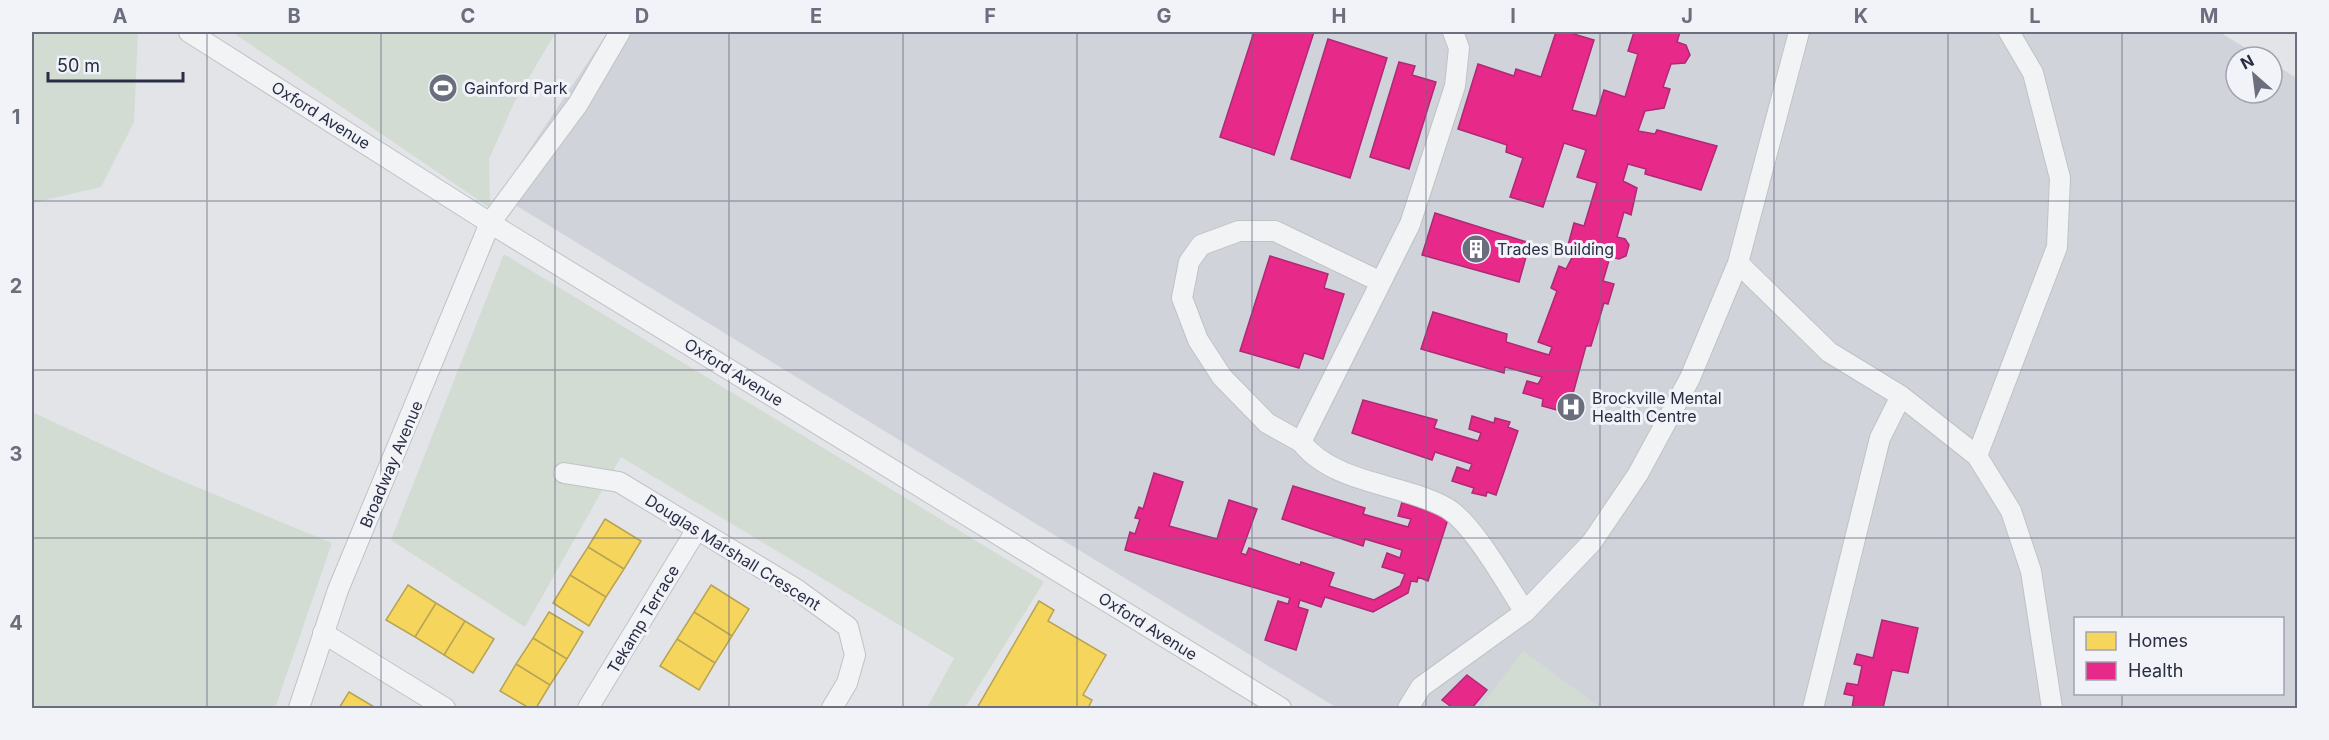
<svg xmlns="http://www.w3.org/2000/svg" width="2329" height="740" viewBox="0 0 2329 740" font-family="Inter,sans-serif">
<rect width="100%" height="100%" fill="#e3e4e8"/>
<!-- built -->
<path fill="#d1d3db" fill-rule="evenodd" d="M608 32H2219L2261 57H2236V93H2272V63L2297 78V700L2295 708H1337L499 195ZM2076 618H2282V694H2076Z"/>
<!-- green -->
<path fill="#d2dcd3" d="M32 32H138L134 122 101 187 32 203Z
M232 32H556L515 101 489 159 490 208Z
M504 254 1044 582 965 708H927L954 658 621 457 525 627 391 540Z
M32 412 168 475 332 543 275 708H32Z
M1523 651 1601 708H1480Z"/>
<!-- homes -->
<path fill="#f6d55c" stroke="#b8a354" stroke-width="1.5" d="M605 519 641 541 624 569 588 547Z
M588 547 624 569 606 597 570 575Z
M570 575 606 597 589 626 553 603Z
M408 585 436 603 415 637 386 620Z
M711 585 749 609 732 636 694 612Z
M1039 601 1054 610 1048 621 1106 655 1083 695 1092 700 1088 708H977Z
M436 603 465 621 444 655 415 637Z
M549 612 583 632 567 659 533 638Z
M694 612 732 636 715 663 677 639Z
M465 621 494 639 473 673 444 655Z
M533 638 567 659 550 685 516 664Z
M677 639 715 663 699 690 660 666Z
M516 664 550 685 536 708H529L500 691Z
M349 692 376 708H339Z"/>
<!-- health -->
<path fill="#e7298a" stroke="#ae2a75" stroke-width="1.5" d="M1254 32H1314L1274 155 1220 137Z
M1556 32H1567L1594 40 1572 110 1596 116 1604 90 1625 97 1638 54 1628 51 1634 32H1680L1677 42 1686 45 1690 55 1685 63 1671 64 1663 87 1670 89 1664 108 1645 111 1638 131 1655 134 1657 130 1717 146 1701 190 1645 174 1646 169 1628 164 1623 181 1637 188 1631 215 1624 212 1617 237 1625 239 1629 245 1626 256 1619 259 1610 257 1603 281 1614 284 1608 304 1604 303 1591 346H1586L1569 408 1558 405 1557 410 1542 406 1543 399 1523 393 1527 381 1538 384 1542 377 1505 367 1504 373 1421 349 1433 312 1507 334 1506 342 1549 355 1552 347 1538 342 1557 291 1551 288 1559 266 1566 269 1577 248 1568 245 1574 223 1584 226 1597 183 1577 177 1586 150 1564 143 1543 207 1510 197 1523 158 1506 152 1507 145 1458 129 1478 64 1514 76 1516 69 1541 77Z
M1328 39 1387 58 1350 178 1291 159Z
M1399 62 1415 66 1412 75 1436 82 1409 169 1370 157Z
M1435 213 1530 243 1519 282 1422 255Z
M1270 256 1328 274 1324 288 1344 294 1323 359 1304 353 1299 368 1240 351Z
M1363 400 1437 420 1434 428 1478 441 1481 433 1469 429 1472 416 1494 423 1495 418 1510 422 1508 427 1518 431 1496 495 1487 492 1486 496 1472 493 1474 488 1452 481 1457 467 1469 471 1472 464 1435 452 1432 460 1352 433Z
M1154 473 1183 482 1169 526 1217 539 1229 500 1257 509 1241 553 1246 555 1249 548 1300 565 1301 562 1334 573 1329 586 1374 600 1400 586 1405 574 1382 567 1387 553 1400 558 1402 550 1365 539 1363 546 1282 519 1293 486 1365 508 1363 514 1408 527 1411 519 1398 516 1402 502 1423 509 1425 503 1449 516 1428 581 1418 577 1417 582 1411 581 1408 593 1373 612 1325 597 1321 607 1300 600 1298 607 1308 610 1296 650 1265 640 1278 601 1288 604 1290 598 1125 550 1130 532 1135 534 1140 519 1135 518 1139 507 1143 509Z
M1882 620 1918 628 1908 673 1892 670 1883 708H1852L1854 696 1844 694 1847 683 1858 685 1862 666 1854 664 1857 654 1873 658Z
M1467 675 1487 690 1472 708H1453L1442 700Z"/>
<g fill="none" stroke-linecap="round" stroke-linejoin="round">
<!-- minor casing -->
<g stroke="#c1c2c6" stroke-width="22">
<path id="minor" d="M189 32 490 223 1281 708
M1453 32 1459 48 1455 86 1410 224 1301 442C1334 484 1400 483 1445 507 1472 521 1507 585 1525 612
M1738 263 1829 352 1901 396 1977 456 2011 511 2031 571 2052 708
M1301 442 1267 423 1222 377 1198 340 1182 298 1189 262 1201 245 1239 231H1275L1381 282
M1977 456 2057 247 2060 178 2033 73 2009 32
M564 473 619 482 796 589 848 627 855 655 847 683 832 708
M323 633 445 708
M299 708 338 590 490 223 578 104 620 32
M588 708 697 529
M1408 708 1421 687 1525 612 1592 542 1638 474 1690 378 1738 263 1799 32
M1813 708 1880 438 1901 396"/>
</g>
<!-- minor -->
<use href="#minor" stroke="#f2f3f5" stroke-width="20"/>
</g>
<!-- grid -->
<path fill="none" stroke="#6a6e7d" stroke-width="1.5" stroke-opacity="0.55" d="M207 32V708M381 32V708M555 32V708M729 32V708M903 32V708M1077 32V708M1252 32V708M1426 32V708M1600 32V708M1774 32V708M1948 32V708M2122 32V618M32 201H2298M32 370H2298M32 538H2298M2122 694V708"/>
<!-- icons -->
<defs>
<g id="stadium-disc" transform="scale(1.5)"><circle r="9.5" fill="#6a6e7d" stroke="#f1f3f8"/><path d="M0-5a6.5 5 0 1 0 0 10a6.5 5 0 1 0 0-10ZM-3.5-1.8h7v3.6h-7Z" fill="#fff"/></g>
<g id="building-disc" transform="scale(1.5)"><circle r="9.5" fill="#6a6e7d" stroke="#f1f3f8"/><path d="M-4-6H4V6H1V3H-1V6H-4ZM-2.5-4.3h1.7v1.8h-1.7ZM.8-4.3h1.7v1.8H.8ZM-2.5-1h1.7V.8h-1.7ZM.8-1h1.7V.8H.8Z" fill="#fff"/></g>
<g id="hospital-disc" transform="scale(1.5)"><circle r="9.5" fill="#6a6e7d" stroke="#f1f3f8"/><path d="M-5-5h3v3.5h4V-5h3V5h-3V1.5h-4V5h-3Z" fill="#fff"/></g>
</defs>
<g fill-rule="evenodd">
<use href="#stadium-disc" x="443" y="88"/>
<use href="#building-disc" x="1476" y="249"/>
<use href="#hospital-disc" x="1571" y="407"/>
</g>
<g text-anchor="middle" stroke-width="6" stroke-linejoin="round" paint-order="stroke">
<!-- poi labels -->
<g font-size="16" fill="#292e43" stroke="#f1f3f8" text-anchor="start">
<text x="464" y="94">Gainford Park</text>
<text x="1497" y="255">Trades Building</text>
<text x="1592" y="404">Brockville Mental<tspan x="1592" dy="18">Health Centre</tspan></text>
</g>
<!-- street labels -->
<g font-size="16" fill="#292e43" stroke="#f1f3f8">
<text transform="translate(321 115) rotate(32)" y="6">Oxford Avenue</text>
<text transform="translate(734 372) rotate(32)" y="6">Oxford Avenue</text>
<text transform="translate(391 464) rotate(-67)" y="6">Broadway Avenue</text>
<text transform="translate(733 552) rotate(32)" y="6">Douglas Marshall Crescent</text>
<text transform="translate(643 619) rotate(-59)" y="6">Tekamp Terrace</text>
<text transform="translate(1148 626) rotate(32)" y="6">Oxford Avenue</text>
</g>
</g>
<!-- border -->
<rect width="2329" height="740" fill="none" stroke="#f1f3f8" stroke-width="66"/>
<!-- legend -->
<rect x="2074" y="617" width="210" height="78" fill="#f1f3f8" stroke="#a1a4b0" stroke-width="1.5"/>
<rect x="2086" y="632" width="30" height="18" fill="#f6d55c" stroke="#a1a4b0" stroke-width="1.5"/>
<text x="2128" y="647" font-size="18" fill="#292e43">Homes</text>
<rect x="2086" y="662" width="30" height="18" fill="#e7298a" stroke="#a1a4b0" stroke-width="1.5"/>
<text x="2128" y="677" font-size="18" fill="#292e43">Health</text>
<!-- north arrow -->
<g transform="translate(2254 75) rotate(332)"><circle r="28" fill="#f1f3f8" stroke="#a1a4b0" stroke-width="1.5"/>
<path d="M0-4.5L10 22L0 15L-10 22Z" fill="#6a6e7d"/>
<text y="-9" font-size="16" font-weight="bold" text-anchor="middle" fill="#292e43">N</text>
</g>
<!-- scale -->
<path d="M48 72v9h135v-9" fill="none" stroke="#292e43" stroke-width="3"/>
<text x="57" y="72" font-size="18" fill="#292e43" stroke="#f1f3f8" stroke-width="4.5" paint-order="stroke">50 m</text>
<rect x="33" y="33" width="2263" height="674" fill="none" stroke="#6a6e7d" stroke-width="2"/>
<g font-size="20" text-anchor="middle" font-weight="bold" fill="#6a6e7d">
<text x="120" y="23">A</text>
<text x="294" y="23">B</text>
<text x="468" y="23">C</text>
<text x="642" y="23">D</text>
<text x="816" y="23">E</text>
<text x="990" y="23">F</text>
<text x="1164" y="23">G</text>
<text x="1339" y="23">H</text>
<text x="1513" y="23">I</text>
<text x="1687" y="23">J</text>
<text x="1861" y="23">K</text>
<text x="2035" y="23">L</text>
<text x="2209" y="23">M</text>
<text x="16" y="124">1</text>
<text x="16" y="293">2</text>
<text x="16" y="461">3</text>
<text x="16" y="630">4</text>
</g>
</svg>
